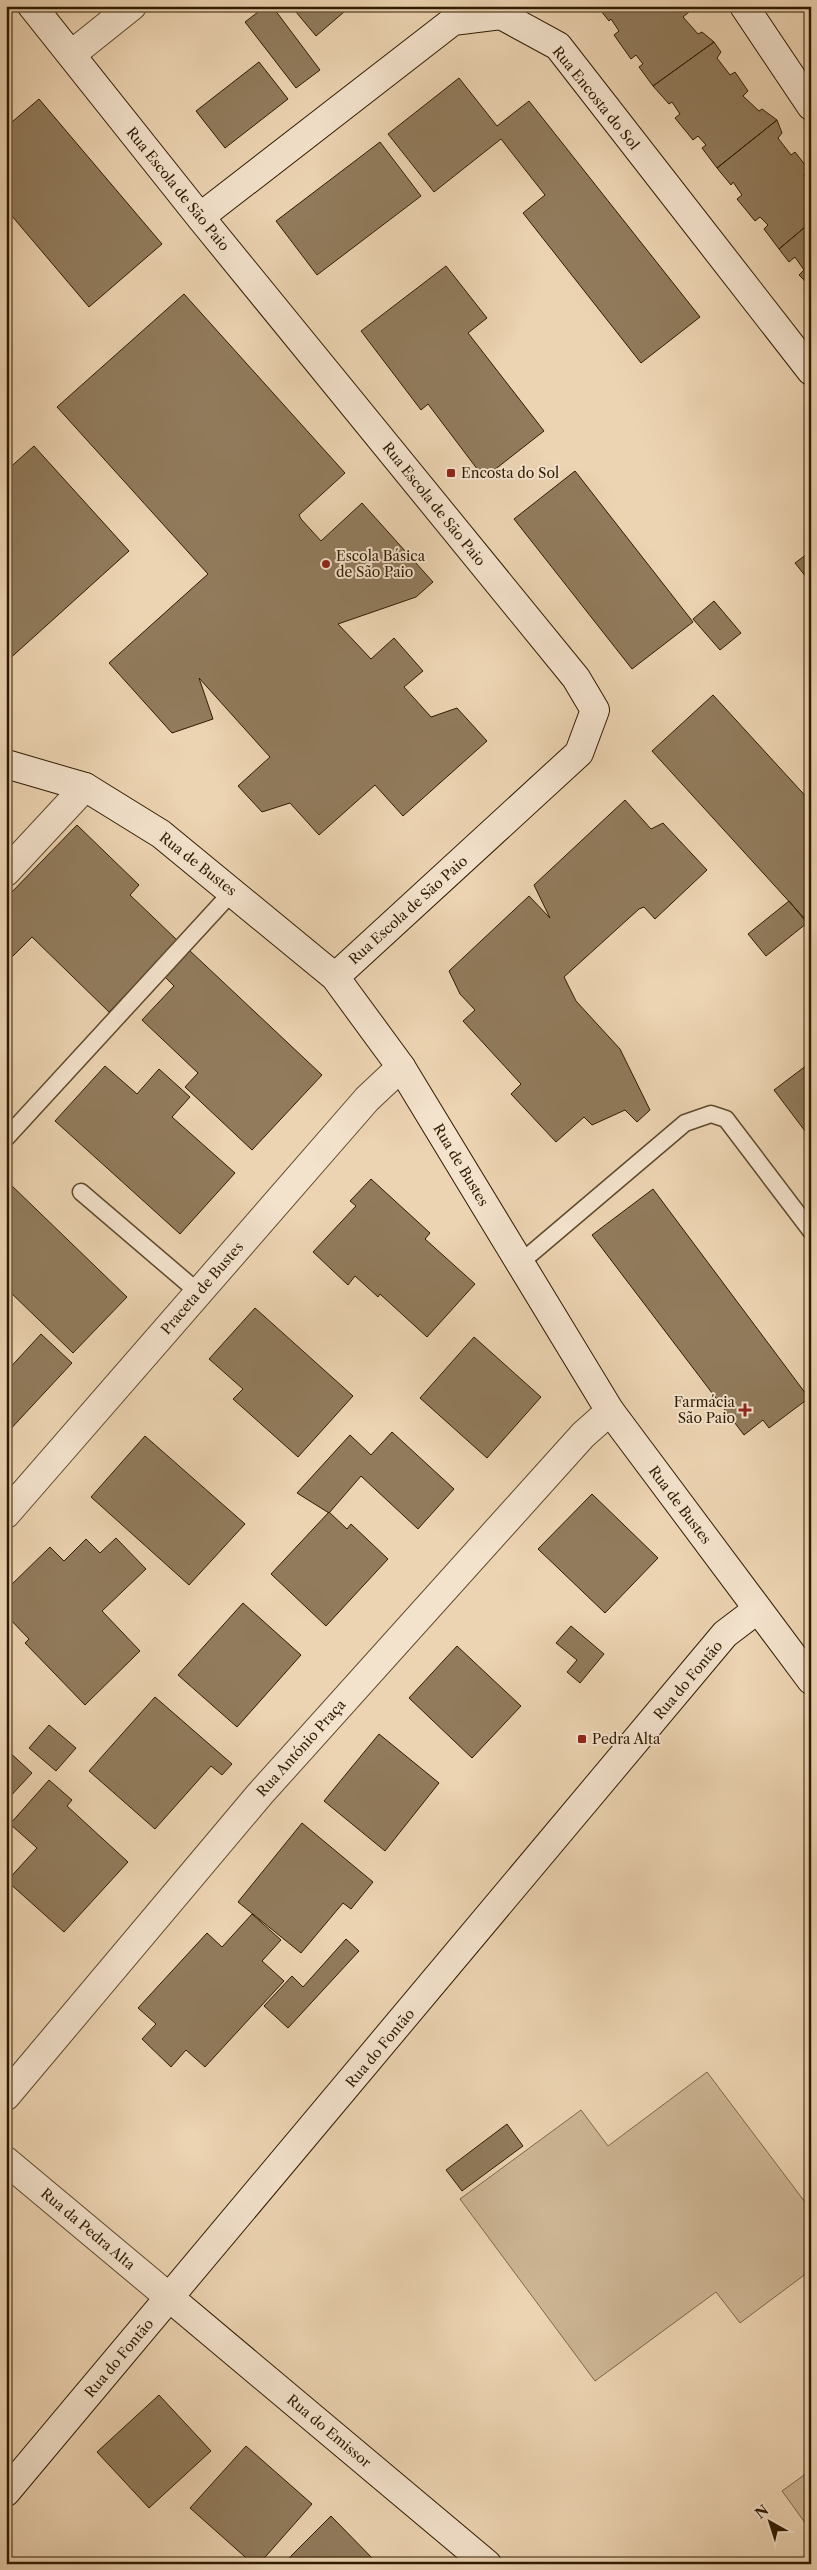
<svg xmlns="http://www.w3.org/2000/svg" width="817" height="2570" viewBox="0 0 817 2570" font-family="'Libre Caslon Text',serif">
<rect width="100%" height="100%" fill="#ecd3b1"/>
<filter id="stains"><feTurbulence type="fractalNoise" baseFrequency=".004" numOctaves="4"/><feColorMatrix values="0 0 0 0 .2 0 0 0 0 .09 0 0 0 0 .02 0 0 0 .5 -.17"/></filter>
<radialGradient id="worn" r=".72"><stop offset=".6" stop-color="#630" stop-opacity="0"/><stop offset="1" stop-color="#630" stop-opacity=".3"/></radialGradient>
<!-- green -->
<path fill="#ccb493" stroke="#7e684a" d="M707 2072 811 2210V2270L740 2323 716 2292 595 2381 460 2199 581 2110 608 2146Z
M811 2470V2531L782 2491Z"/>
<!-- building -->
<path fill="#917b5c" stroke="#2f1b00" d="M266 6H272L320 70 296 88 245 22Z
M291 6H351L316 36Z
M597 6H684L689 12 683 17 698 34 702 32 714 42 653 86 639 67 643 64 636 55 631 59 614 35 619 31 611 19 609 21Z
M714 42 721 52 717 58 730 75 735 72 748 91 743 96 759 111 762 109 777 120 717 168 702 148 706 145 698 136 693 140 675 118 680 114 672 102 669 104 653 86Z
M259 62 288 99 225 148 196 111Z
M459 78 497 126 529 101 700 317 641 363 523 213 545 195 501 139 434 192 388 134Z
M39 99 162 244 89 307 6 209V127Z
M777 120 782 133 778 138 791 155 795 152 809 170 804 175 811 182V222L779 249 764 229 768 225 760 217 755 221 737 199 742 195 733 182 731 185 717 168Z
M380 142 421 196 317 275 276 221Z
M811 222V287L799 275 804 270 795 257 789 262 779 249Z
M446 266 487 318 468 333 544 431 484 478 428 404 421 410 361 331Z
M184 294 345 473 299 515 301 519 321 541 362 503 433 582 416 597 338 624 371 659 394 638 423 671 404 687 431 717 457 708 487 741 403 816 375 785 319 835 290 803 262 812 238 786 270 757 199 678 213 719 172 733 109 663 208 574 57 407Z
M34 446 129 551 6 662V471Z
M575 471 693 622 632 669 514 519Z
M811 551V583L795 563Z
M714 601 741 633 720 650 693 619Z
M713 695 811 802V914L805 919 652 751Z
M625 800 651 829 663 823 707 870 655 919 644 907 639 909 564 977 576 1001 620 1049 650 1110 637 1122 625 1110 592 1125 584 1117 556 1142 511 1094 521 1084 463 1021 475 1010 460 994 449 971 529 896 550 918 534 885Z
M77 825 139 885 130 895 178 941 109 1012 32 937 6 963V898Z
M789 901 807 923 766 956 748 934Z
M189 950 322 1075 252 1150 185 1087 198 1073 142 1020 174 986 164 976Z
M811 1062V1139L774 1090Z
M105 1066 137 1094 159 1069 190 1097 172 1117 235 1173 180 1234 55 1121Z
M371 1179 430 1233 425 1239 475 1284 427 1337 380 1294 378 1297 355 1276 348 1285 313 1252 356 1206 350 1201Z
M9 1183 127 1297 73 1353 6 1288V1185Z
M653 1189 809 1398 769 1428 763 1420 744 1435 592 1235Z
M255 1308 353 1396 298 1457 233 1399 243 1389 209 1359Z
M41 1334 72 1363 6 1434V1372Z
M474 1337 541 1397 487 1458 420 1398Z
M392 1432 454 1489 418 1529 361 1476 329 1513 297 1493 350 1435 371 1455Z
M145 1436 245 1524 189 1585 91 1497Z
M592 1494 658 1558 605 1613 538 1549Z
M329 1512 347 1529 351 1524 388 1559 326 1626 271 1574Z
M116 1538 146 1569 102 1611 140 1651 85 1705 25 1643 29 1639 6 1615V1590L50 1547 64 1561 86 1539 100 1553Z
M243 1603 301 1655 237 1727 178 1675Z
M571 1626 604 1654 580 1683 567 1672 577 1660 556 1643Z
M457 1646 521 1706 472 1758 409 1698Z
M155 1697 232 1764 222 1775 211 1766 155 1829 89 1771Z
M49 1725 76 1748 56 1771 29 1748Z
M379 1734 439 1783 385 1851 324 1801Z
M6 1749 32 1773 6 1801Z
M49 1780 72 1800 67 1806 128 1862 64 1932 7 1881 37 1848 10 1824Z
M302 1823 373 1882 351 1909 343 1903 301 1953 238 1902Z
M252 1914 281 1940 262 1961 284 1981 205 2067 186 2050 171 2067 142 2039 156 2024 138 2008 207 1933 222 1947Z
M346 1939 359 1951 288 2028 264 2006 292 1976 303 1987Z
M507 2124 523 2146 462 2191 446 2170Z
M159 2395 211 2451 149 2508 97 2452Z
M246 2446 312 2504 259 2564H253L190 2508Z
M331 2516 378 2564H283Z"/>
<g fill="none" stroke-linecap="round" stroke-linejoin="round">
<!-- lane casing -->
<g stroke="#5e492c" stroke-width="19">
<path id="lane" d="M6 1138 233 891
M81 1192 198 1292
M520 1263 685 1123 711 1114 726 1119 811 1231"/>
</g>
<!-- street casing -->
<g stroke="#5e492c" stroke-width="30">
<path id="street" d="M72 54 132 6
M6 872 85 787
M6 1514 367 1099 401 1067
M6 2096 260 1794 583 1435 610 1411
M6 2161 170 2298"/>
</g>
<!-- secondary casing -->
<g stroke="#2f1b00" stroke-width="30">
<path id="secondary" d="M32 6 200 217 576 678 595 710 579 753 335 977
M744 6 811 106
M200 217 453 21 501 15 558 46 811 371
M6 764 85 787 161 834 335 977 401 1067 610 1411 811 1680
M170 2298 487 2564
M6 2492 725 1634 758 1609"/>
</g>
<!-- lane -->
<use href="#lane" stroke="#f3e2cc" stroke-width="16"/>
<!-- street -->
<use href="#street" stroke="#f3e2cc" stroke-width="28"/>
<!-- secondary -->
<use href="#secondary" stroke="#f3e2cc" stroke-width="28"/>
</g>
<!-- markers -->
<g fill="#8f2418" stroke="#f3e2cc" stroke-width="2">
<rect x="446" y="468" width="10" height="10" rx="2.5"/>
<circle cx="326" cy="564" r="5"/>
<path d="M742.5 1402.5h5v5h5v5h-5v5h-5v-5h-5v-5h5z"/>
<rect x="577" y="1734" width="10" height="10" rx="2.5"/>
</g>
<g text-anchor="middle" stroke-width="4" stroke-linejoin="round" paint-order="stroke">
<!-- street labels -->
<g font-size="14" fill="#2f1b00" stroke="#f3e2cc">
<text transform="translate(596 98) rotate(51)" y="5">Rua Encosta do Sol</text>
<text transform="translate(178 189) rotate(51)" y="5">Rua Escola de São Paio</text>
<text transform="translate(434 504) rotate(51)" y="5">Rua Escola de São Paio</text>
<text transform="translate(198 864) rotate(38)" y="5">Rua de Bustes</text>
<text transform="translate(408 910) rotate(-42)" y="5">Rua Escola de São Paio</text>
<text transform="translate(461 1165) rotate(59)" y="5">Rua de Bustes</text>
<text transform="translate(202 1288) rotate(-49)" y="5">Praceta de Bustes</text>
<text transform="translate(680 1505) rotate(53)" y="5">Rua de Bustes</text>
<text transform="translate(688 1680) rotate(-50)" y="5">Rua do Fontão</text>
<text transform="translate(301 1748) rotate(-48)" y="5">Rua António Praça</text>
<text transform="translate(380 2048) rotate(-50)" y="5">Rua do Fontão</text>
<text transform="translate(88 2229) rotate(40)" y="5">Rua da Pedra Alta</text>
<text transform="translate(119 2358) rotate(-50)" y="5">Rua do Fontão</text>
<text transform="translate(329 2431) rotate(40)" y="5">Rua do Emissor</text>
</g>
<!-- poi labels -->
<g font-size="14" fill="#2f1b00" stroke="#f3e2cc" text-anchor="start">
<text x="461" y="478">Encosta do Sol</text>
<text x="336" y="561">Escola Básica<tspan x="336" dy="16">de São Paio</tspan></text>
<text x="735" y="1407" text-anchor="end">Farmácia<tspan x="735" dy="16">São Paio</tspan></text>
<text x="592" y="1744">Pedra Alta</text>
</g>
</g>
<!-- margin -->
<rect width="817" height="2570" fill="none" stroke="#ecd3b1" stroke-width="25"/>
<rect x="8" y="8" width="802" height="2555" fill="none" stroke="#2f1b00" stroke-width="2.5"/>
<rect x="12" y="12" width="792" height="2545" fill="none" stroke="#2f1b00"/>
<!-- north arrow -->
<g transform="translate(770 2522) rotate(321)" stroke="#f3e2cc" stroke-width="4" paint-order="stroke">
<path d="M0-4L9 19L0 12L-9 19Z" fill="#2f1b00"/>
<text y="-8" font-size="14" font-weight="bold" text-anchor="middle" fill="#2f1b00">N</text>
</g>
<rect width="100%" height="100%" filter="url(#stains)"/>
<rect width="100%" height="100%" fill="url(#worn)"/>
</svg>
